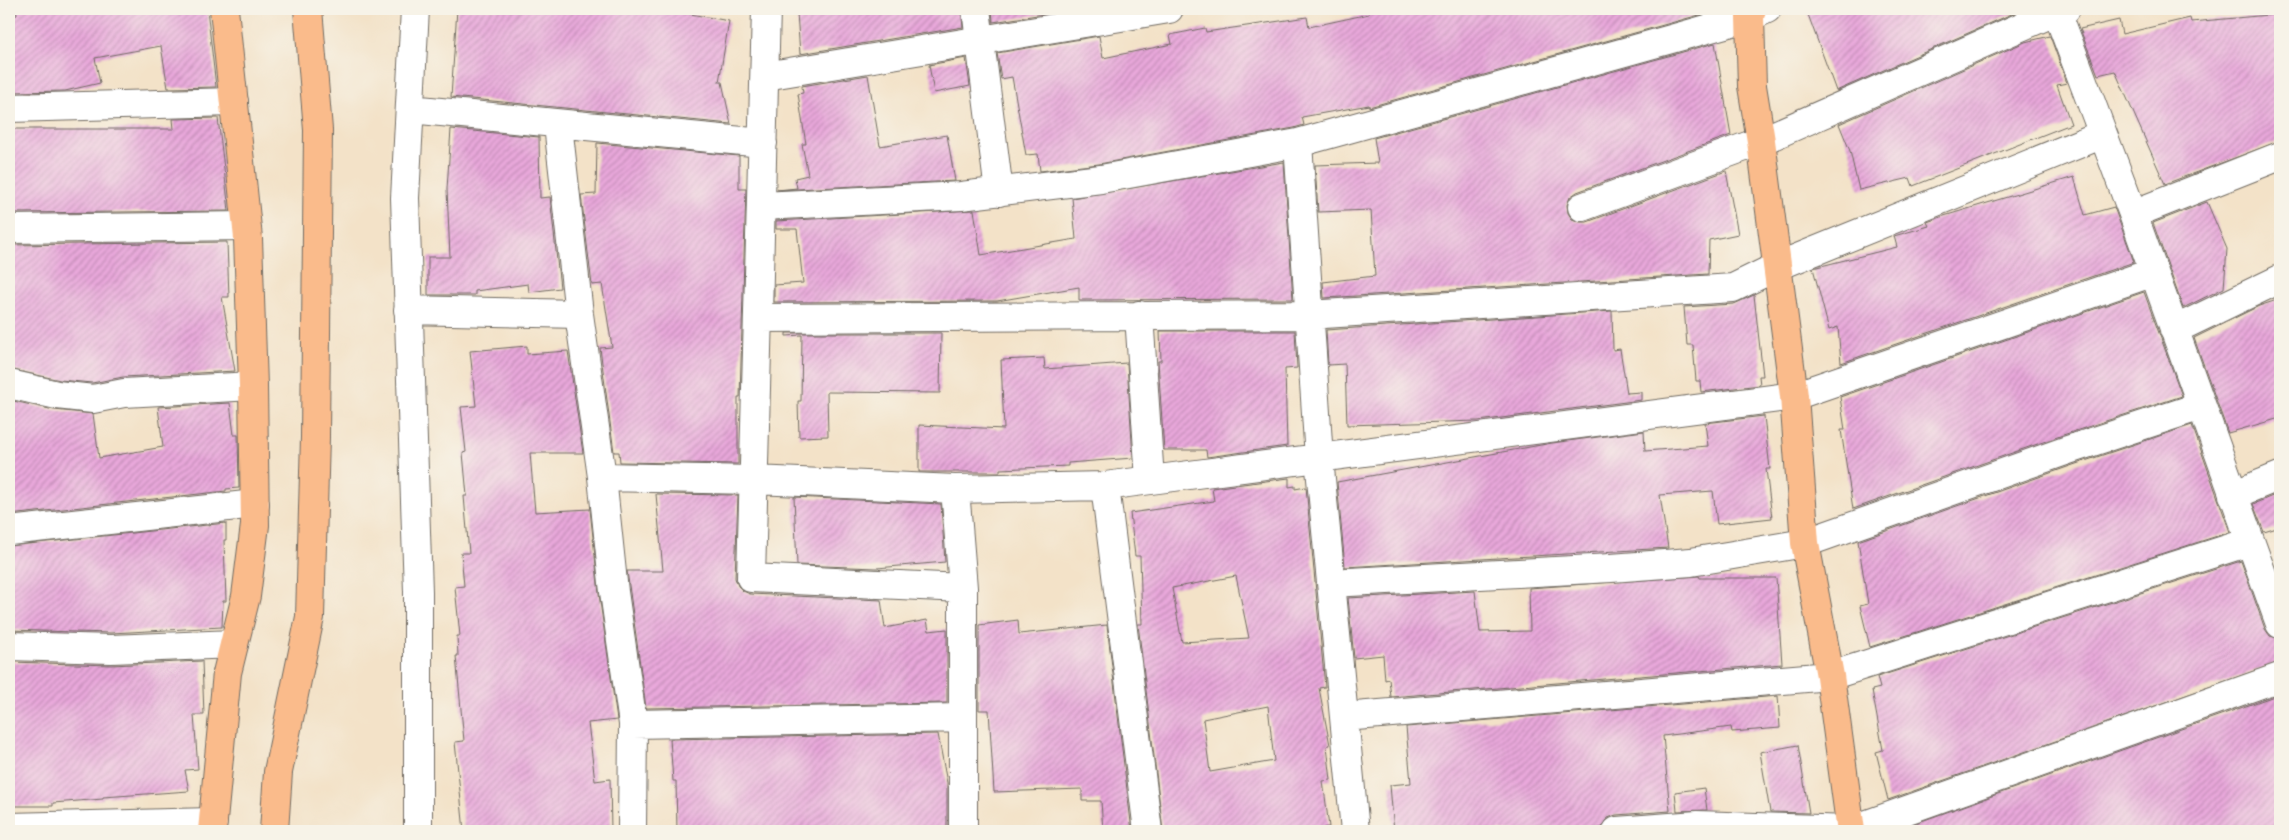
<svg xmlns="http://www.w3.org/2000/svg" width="2289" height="840" viewBox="0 0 2289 840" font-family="Itim,sans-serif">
<defs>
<pattern id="building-hatch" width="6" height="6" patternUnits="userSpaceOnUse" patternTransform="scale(1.25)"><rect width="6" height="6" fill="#e9a8db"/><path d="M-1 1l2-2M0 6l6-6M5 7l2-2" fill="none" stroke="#bd89b2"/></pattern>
</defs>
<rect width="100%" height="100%" fill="#f7f3e8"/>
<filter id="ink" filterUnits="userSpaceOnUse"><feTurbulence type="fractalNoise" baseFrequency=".02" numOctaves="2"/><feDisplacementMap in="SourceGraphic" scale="10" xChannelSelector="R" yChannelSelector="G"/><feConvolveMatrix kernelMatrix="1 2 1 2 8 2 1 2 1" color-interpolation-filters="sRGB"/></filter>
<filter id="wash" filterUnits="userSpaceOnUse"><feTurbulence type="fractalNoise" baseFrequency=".0096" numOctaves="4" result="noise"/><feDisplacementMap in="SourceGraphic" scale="20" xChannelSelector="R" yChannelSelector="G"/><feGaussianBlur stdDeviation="1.12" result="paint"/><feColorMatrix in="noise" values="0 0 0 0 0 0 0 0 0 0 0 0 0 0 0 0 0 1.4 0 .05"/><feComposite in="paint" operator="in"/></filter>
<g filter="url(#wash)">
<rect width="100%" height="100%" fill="#f3e2c8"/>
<g id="blocks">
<!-- building -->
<path fill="url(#building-hatch)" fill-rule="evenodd" d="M16 9H207L216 87 168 88 161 46 95 58 100 83 65 91 9 92V17L17 15Z
M457 9H686L685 13 729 21 719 82H722L731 124 451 97Z
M845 9H961L963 27 800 54 797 13Z
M992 9H1075L993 22Z
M1368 9H1709L1710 12 1369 107V105L1302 117 1304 125 1294 128 1099 164 1040 171 1038 154 1026 155 1012 77 1001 79 997 53 1099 36 1103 58 1172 44 1170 35 1205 28 1206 32 1307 17 1309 27 1369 14Z
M1806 9H2023L1836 91Z
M2280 14V141L2165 184 2115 71 2098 75 2080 29 2119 20 2122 34 2190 18 2191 22Z
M2050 36 2067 83 2057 85 2071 124 1913 186 1910 178 1859 190 1850 151 1839 124 2025 42Z
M1715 43 1731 135 1577 192 1570 197 1567 205 1568 213 1572 219 1580 222H1587L1726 171 1738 234 1709 240 1708 274 1324 298 1323 282 1375 276 1371 210 1318 212 1315 165 1378 163 1374 138Z
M966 58 970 86 934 93 929 65Z
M868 75 880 146 947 135 955 181 777 190 797 188 795 178 808 175 802 144H806L798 94 803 93 802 86Z
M218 118 229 211 9 213V129H174L173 119Z
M451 129 539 137 540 198 550 197 560 288 529 292 528 284 475 291V295H428V257H450L447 189Z
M597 143 739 156V189H746L740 397H738V464L620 462 619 452H614L600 348 612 347 602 284 592 285 581 195 596 194Z
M1284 162 1293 299 1079 300V287L997 301 774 302V285L803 283 797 229H776V221L974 210 981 255 1076 239 1072 198Z
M2074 177 2085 215 2114 207 2134 262 1841 363 1838 327 1829 330 1813 268 1897 247 1894 236 1929 226 1927 222 1944 216Z
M2207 202 2227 249 2224 288 2183 308 2153 223Z
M227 242 229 297H222L235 371 123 377 92 383 60 380 9 369V245Z
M2144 292 2182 396 2063 435 1853 509 1841 430H1845L1840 397Z
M1754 295 1763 376H1759L1760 385 1701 392 1700 381H1696L1693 345H1687L1684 307 1734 304Z
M2280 299V418L2228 433 2194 338 2259 306Z
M1612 311 1613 350 1620 349 1627 393 1641 392V400L1478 421 1347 425 1345 364 1328 365 1326 330Z
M1160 331H1295L1297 368 1285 369 1287 446 1207 457 1206 450H1164L1158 361H1161Z
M786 333H941L940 393 827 392 828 436 799 437 798 401H801L802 335 786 336Z
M527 346V354L568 351 583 453H530L535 512 590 509 599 594 617 720 588 723 595 781 610 779 611 831H464L455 742 464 741 456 656H458L457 636H460L455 587 464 586 461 553H469L464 496H467L463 453 466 452 461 407 476 406 470 351Z
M1044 358 1045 369 1127 363 1133 458 1068 463V466L1000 469V472H919V425L1004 429 1001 360Z
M9 400 54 410 93 414 99 458 163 447 158 407 230 403 234 435H238L239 488 226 489V491L9 515Z
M1764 416 1770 469H1766L1772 518 1717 524 1713 491 1660 495 1668 548 1345 567 1337 482 1552 443 1644 431 1645 451 1708 446 1705 423Z
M2192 425 2230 532 1870 647 1860 606 1868 604 1858 541 2073 465Z
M1289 478V487L1295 486V489L1306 487 1325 687 1319 688 1330 745 1327 746 1331 780 1323 781 1329 827 1323 828V831H1163L1138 624H1142L1140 556H1135L1130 513 1214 501 1212 488ZM1236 576 1249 638 1182 642 1172 588ZM1268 706 1274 761 1210 772 1203 719Z
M2280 493V527L2264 532 2253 504Z
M656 494 738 495 735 578 738 586 743 591 750 594 881 600 885 628 927 620 929 631 947 629V703L646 708 627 571H663Z
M794 497 941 504 945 562 877 568 797 565Z
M226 523V540H224L226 601H223L222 627 111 633 9 630V546Z
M2241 561 2265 629 2270 636 2280 639V662L1888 800 1876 752 1883 750 1872 690 1880 688 1877 677Z
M1699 576 1700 578H1776L1782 664 1391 697 1389 679 1385 680 1383 655 1354 658 1348 598 1475 591 1480 632 1530 631 1529 588Z
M1018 620 1019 634 1107 625 1132 831H1103L1101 801H1082V789L994 792 989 710H979V625Z
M202 661 204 715H194L198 769 185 770 189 791 103 797V799L53 803V806H9V662L111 665Z
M2280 694V831H1896V830Z
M1778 696 1780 728 1732 732 1731 727 1663 736 1670 811 1616 815 1608 818 1602 828 1557 831H1394L1390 785 1411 783 1406 727Z
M938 734 947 783V831H677L676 781H673L670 739Z
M1798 745 1809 813 1770 812 1760 752Z
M1704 788 1707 810 1677 811 1675 792Z"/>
</g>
</g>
<g filter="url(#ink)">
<use href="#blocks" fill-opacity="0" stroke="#716b62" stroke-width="1"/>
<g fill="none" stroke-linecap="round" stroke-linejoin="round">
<!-- minor casing -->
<g stroke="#716b62" stroke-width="30">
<path id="minor" d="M415 9 405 198 418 592V831
M766 9 751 578 963 588
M976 9 999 192
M2056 9 2133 214 2280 624
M765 76 1169 9
M9 108 234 102
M410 109 763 143
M558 125 579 314 602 477 614 592 633 724 632 831
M1298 143 1319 458 1355 831
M762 206 961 196 1101 179 1298 143 1750 17 1767 9
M1582 207 1761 141 2057 11 2066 9
M2133 214 2280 156
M9 229 246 226
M408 310 579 314
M1139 315 1150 480
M758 318 1308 315 1733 288 1778 266 2103 134
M2174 330 2280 279
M9 384 57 395 93 399 124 393 253 386
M602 477 754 480 955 489
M1105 486 1148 831
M2233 495 2280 476
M9 531 255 504
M1331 583 1611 568 1691 562 1805 543 2068 450 2201 406
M9 646 111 649 234 644
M1344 717 1830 676 2249 542
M633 724 963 718
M9 827 213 822
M963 831V588L955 489 1105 486 1794 396 2154 272
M1617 831 1697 825 1851 830 2280 677"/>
</g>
<!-- major casing -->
<g stroke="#716b62" stroke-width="30">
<path id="major" d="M1752 9 1750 17 1752 86 1761 141 1794 396 1805 543 1830 676 1851 831
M212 831 227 673 246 596 255 525 253 386 248 238 224 9
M274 831 278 772 310 617 315 437 318 130 308 9"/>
</g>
<!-- minor -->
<use href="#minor" stroke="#fff" stroke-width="28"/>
<!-- major -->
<use href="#major" stroke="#fabb8b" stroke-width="28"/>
</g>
</g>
<!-- margin -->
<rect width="2289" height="840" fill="none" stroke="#f7f3e8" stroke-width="30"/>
</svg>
